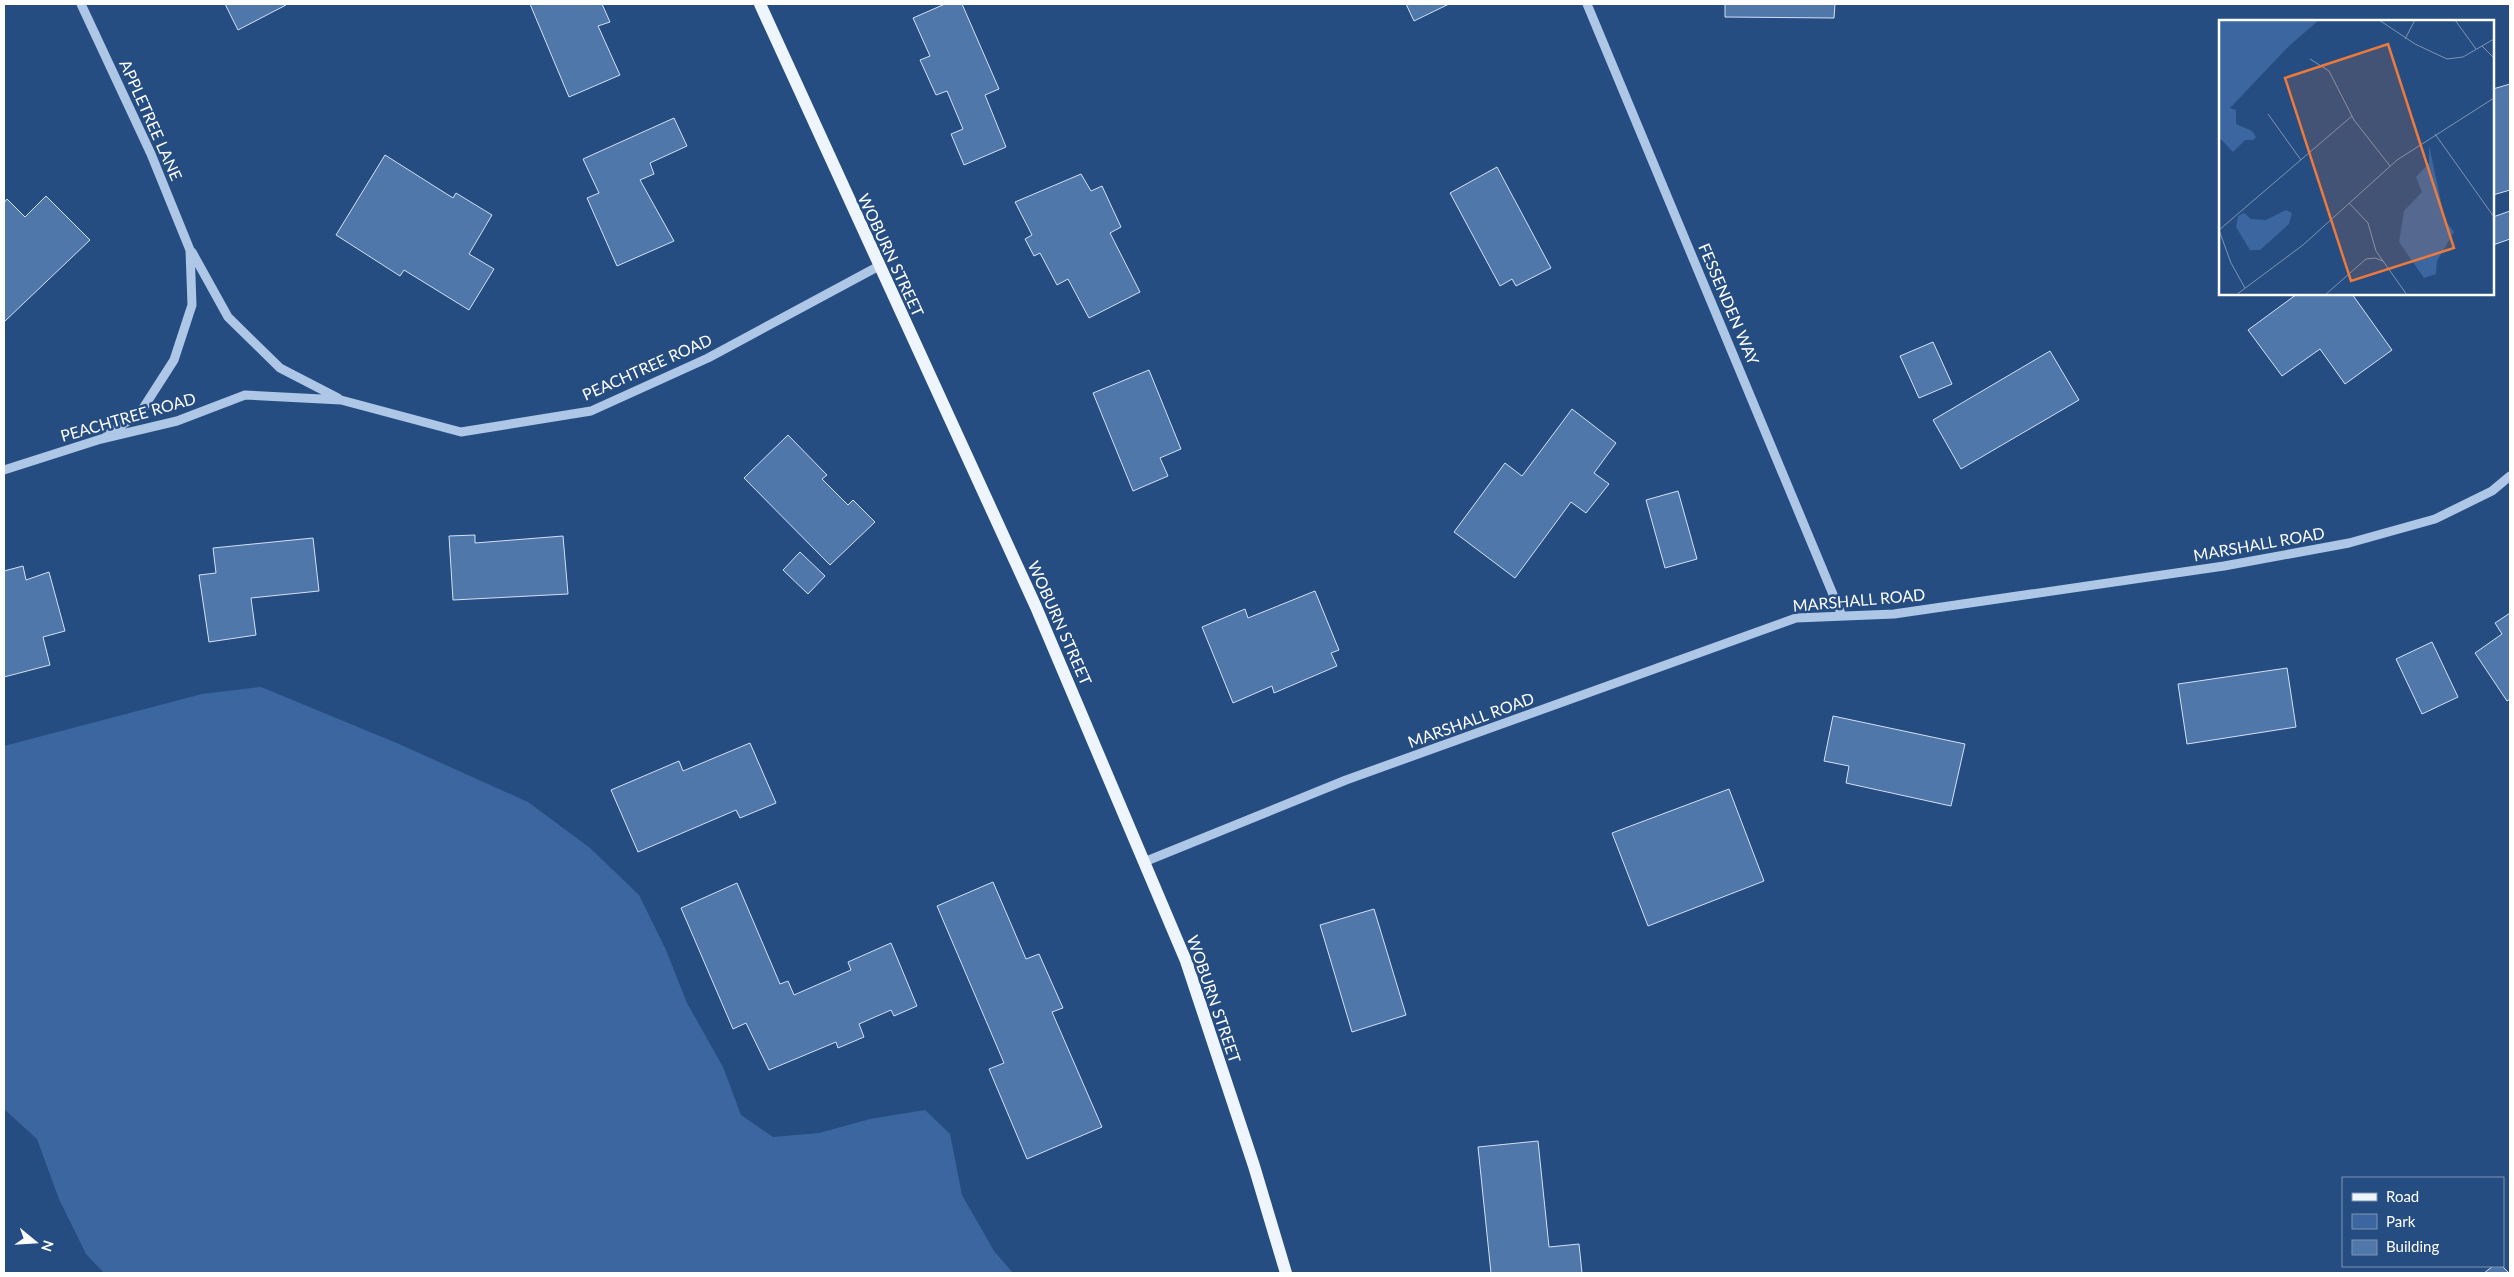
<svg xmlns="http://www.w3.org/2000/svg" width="2514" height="1277" viewBox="0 0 2514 1277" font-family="Lato,sans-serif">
<rect width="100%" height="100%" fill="#264d81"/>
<!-- green -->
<path fill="#3b669f" d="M261 687 399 744 528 802 590 848 639 895 666 950 687 1003 723 1067 741 1115 773 1137 819 1133 870 1119 925 1110 950 1134 962 1195 994 1251 1013 1273H104L86 1254 59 1199 37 1139 4 1109V746L202 694Z"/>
<!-- building -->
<path fill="#4f77aa" stroke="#d2e1f5" d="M225 4H285L286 5 238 30Z
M530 4H602L610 22 598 26 620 75 569 97Z
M945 4H962L999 89 985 95 1006 147 964 165 951 134 963 129 947 91 936 95 920 60 930 56 913 18Z
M1406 4H1449L1414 21Z
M1725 4H1835L1834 18 1725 17Z
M2510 84V190L2493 195V89Z
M674 118 687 146 650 163 654 174 640 180 674 241 617 266 587 198 599 193 583 159Z
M385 155 453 198 456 193 492 215 469 254 494 269 469 310 404 270 400 276 336 235Z
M1497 167 1551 268 1516 286 1512 279 1500 286 1450 193Z
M1081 174 1091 191 1102 186 1121 227 1110 233 1140 292 1089 318 1068 279 1057 285 1040 253 1034 256 1025 239 1032 235 1015 202Z
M46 196 90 240 4 322V203L7 199 25 217Z
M2510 211V239L2493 245V217Z
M2297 294H2352L2392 350 2345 384 2320 349 2282 376 2248 330Z
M1933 342 1952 384 1919 398 1900 356Z
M2050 351 2079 400 1961 469 1933 420Z
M1149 370 1181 449 1160 458 1168 476 1133 491 1093 393Z
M1572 409 1616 443 1594 473 1609 484 1586 513 1571 502 1515 578 1454 532 1505 463 1522 476Z
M788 435 827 475 822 479 848 505 853 500 875 522 830 565 744 478Z
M1678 491 1697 559 1665 568 1646 500Z
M475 535V543L563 536 568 594 453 600 449 536Z
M313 538 319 591 251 598 256 635 209 642 199 575 216 573 213 548Z
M800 552 825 576 808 594 783 570Z
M23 566 26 580 49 572 65 631 43 637 50 665 4 677V571Z
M1315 591 1339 650 1331 653 1337 666 1274 693 1272 686 1233 703 1202 627 1245 609 1248 618Z
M2510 613V699L2507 701 2475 653 2502 634 2495 623Z
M2432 642 2458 697 2422 714 2396 659Z
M2287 668 2296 727 2187 744 2178 684Z
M1833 716 1965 744 1951 806 1846 783 1849 766 1824 761Z
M750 743 776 803 740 818 736 810 638 852 611 790 679 761 683 771Z
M1729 789 1764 881 1648 926 1612 833Z
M993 882 1026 959 1039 954 1063 1008 1052 1012 1102 1127 1027 1159 989 1069 1004 1063 937 906Z
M737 883 780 984 788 981 794 995 851 970 848 962 891 943 917 1006 894 1016 891 1010 859 1024 864 1037 838 1048 836 1042 769 1070 746 1023 733 1029 681 908Z
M1374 909 1406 1015 1352 1032 1320 925Z
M1538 1141 1549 1247 1579 1244 1582 1273H1491L1478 1147Z
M2493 1266H2502L2509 1273H2484Z"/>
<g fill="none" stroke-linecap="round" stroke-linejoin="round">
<!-- minor -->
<path stroke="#aec7e6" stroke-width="9" d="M81 4 151 154 190 250 192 305 174 360 140 413 107 435
M1587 4 1842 616
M192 252 228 317 280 368 338 398
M4 470 101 439 177 421 245 395 341 400 461 432 591 411 708 358 879 266
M1144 862 1346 780 1796 618 1894 614 2224 566 2349 543 2435 519 2492 491 2510 476"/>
<!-- major -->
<path stroke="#eff5fd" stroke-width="12" d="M760 4 1036 607 1186 961 1254 1166 1286 1273"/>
</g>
<g text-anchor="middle" stroke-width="5" stroke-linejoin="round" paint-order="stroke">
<!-- street labels -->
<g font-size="16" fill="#fff" stroke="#264d81">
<text transform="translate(151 120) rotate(66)" y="6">APPLETREE LANE</text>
<text transform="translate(891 255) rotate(65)" y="6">WOBURN STREET</text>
<text transform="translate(1729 304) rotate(67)" y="6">FESSENDEN WAY</text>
<text transform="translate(647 367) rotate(-24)" y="6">PEACHTREE ROAD</text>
<text transform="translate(128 417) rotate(-16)" y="6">PEACHTREE ROAD</text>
<text transform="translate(2259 544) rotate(-10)" y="6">MARSHALL ROAD</text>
<text transform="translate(1859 600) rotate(-5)" y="6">MARSHALL ROAD</text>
<text transform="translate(1060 623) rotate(66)" y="6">WOBURN STREET</text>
<text transform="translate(1471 720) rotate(-20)" y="6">MARSHALL ROAD</text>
<text transform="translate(1214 999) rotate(71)" y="6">WOBURN STREET</text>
</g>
</g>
<!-- overview -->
<g transform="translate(2219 20)">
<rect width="275" height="275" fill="#264d81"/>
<path d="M0 0H100L70 26 11 88 17 90V104L33 111 37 117 34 120H26L14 132 0 117ZM210 125 226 200 235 212 218 241 217 254 205 258 180 222 185 191 203 172 197 157 210 143ZM67 190 73 193 70 204 41 230H31L17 207 19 196 25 193 32 199 47 200Z" fill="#3b669f"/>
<path fill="none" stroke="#7d94b3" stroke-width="1" d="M160 0 196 24 228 39 244 37 275 19M236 0 257 29M186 19 196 0M263 26 275 38M91 39 110 51 135 100 171 146M49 94 82 140M216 114 275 197M130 183 149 203 157 231 188 275M0 210 133 96M0 210 12 243 26 268M17 275 84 225 178 140 275 78M106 275 147 239 156 238 164 241"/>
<path fill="#ed7a3d" fill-opacity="0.15" stroke="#ed7a3d" stroke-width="2.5" d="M169 24 235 228 132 261 66 58Z"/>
<rect width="275" height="275" fill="none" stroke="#fff" stroke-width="2.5"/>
</g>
<!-- border -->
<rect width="2514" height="1277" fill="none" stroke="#ffffff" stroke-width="10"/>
<!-- legend -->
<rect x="2342" y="1177" width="162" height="90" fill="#264d81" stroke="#7d94b3"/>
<rect x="2352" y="1193" width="25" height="8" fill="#eff5fd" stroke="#7d94b3"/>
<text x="2386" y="1202" font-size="15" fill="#ffffff">Road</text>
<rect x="2352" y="1214" width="25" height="15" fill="#3b669f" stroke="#7d94b3"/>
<text x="2386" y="1227" font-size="15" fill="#ffffff">Park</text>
<rect x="2352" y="1240" width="25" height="15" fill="#4f77aa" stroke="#7d94b3"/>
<text x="2386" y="1252" font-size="15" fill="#ffffff">Building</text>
<!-- north arrow -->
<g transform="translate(35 1242) rotate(108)" stroke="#264d81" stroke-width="4" paint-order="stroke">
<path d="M0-4L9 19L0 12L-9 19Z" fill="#ffffff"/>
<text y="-8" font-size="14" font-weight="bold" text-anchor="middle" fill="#ffffff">N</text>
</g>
</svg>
